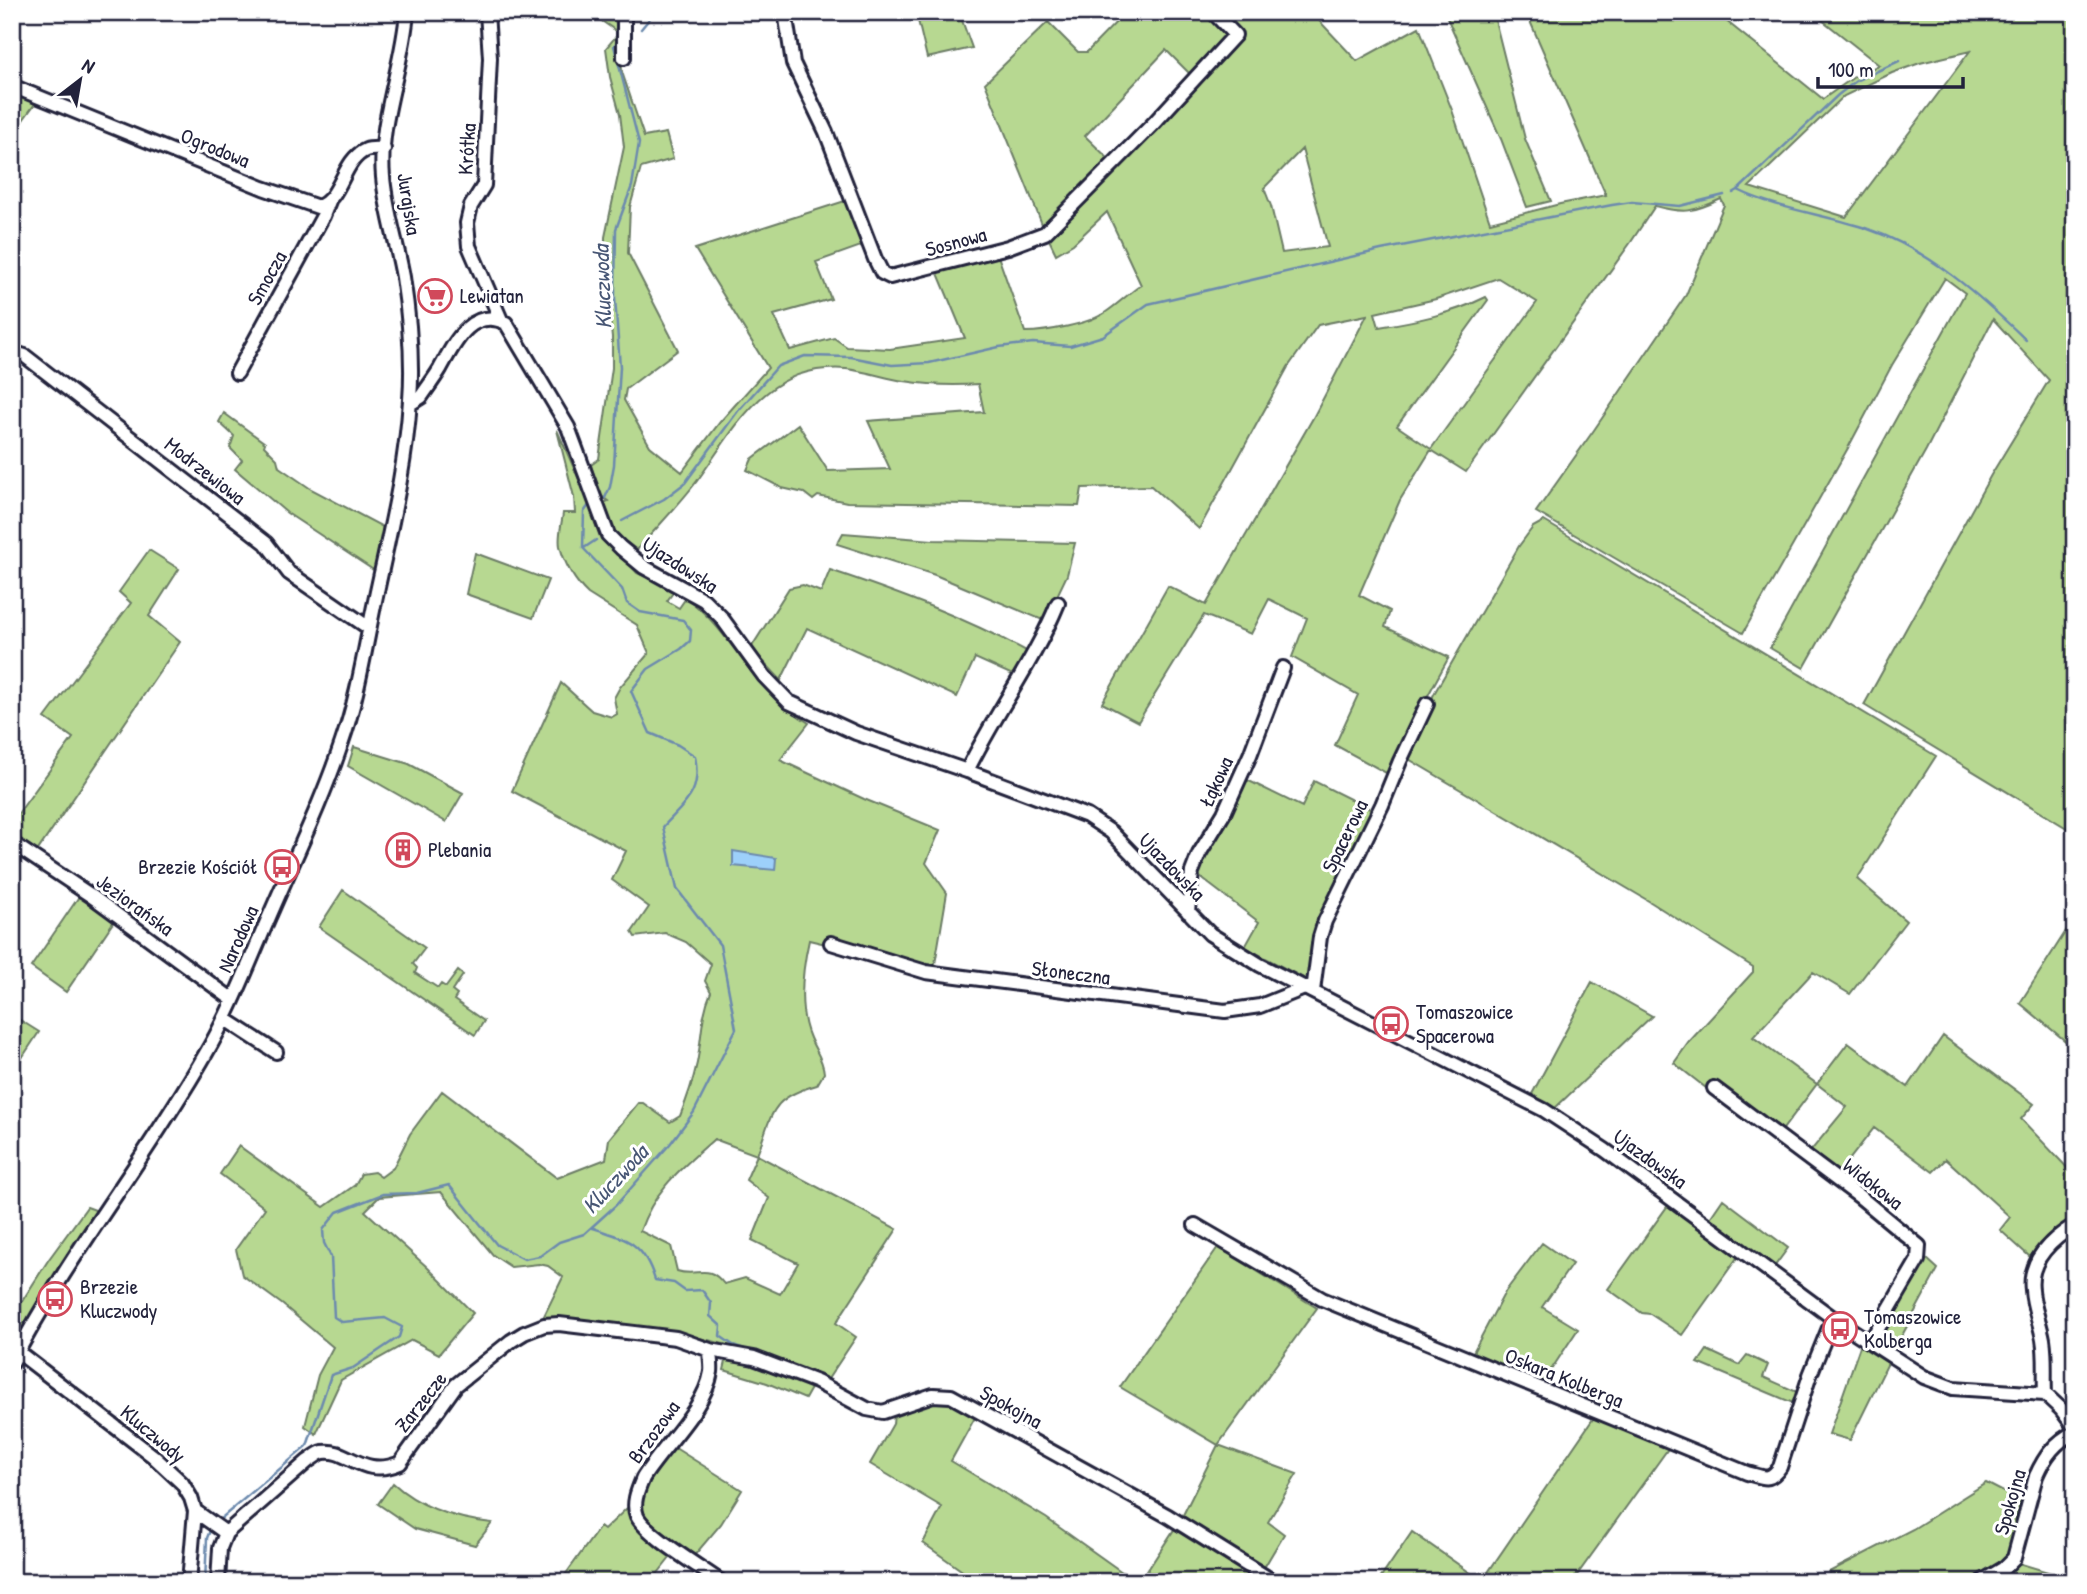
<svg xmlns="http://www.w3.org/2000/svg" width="2087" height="1594" viewBox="0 0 2087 1594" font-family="'Patrick Hand',sans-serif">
<rect width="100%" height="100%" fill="#fff"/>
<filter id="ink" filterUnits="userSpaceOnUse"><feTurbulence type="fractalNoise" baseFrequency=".0143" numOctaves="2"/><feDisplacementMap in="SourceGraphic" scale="14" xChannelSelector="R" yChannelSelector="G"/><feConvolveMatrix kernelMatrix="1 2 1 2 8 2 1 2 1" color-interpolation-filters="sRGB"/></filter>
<g filter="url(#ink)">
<!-- green -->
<path fill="#b7d891" stroke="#6c7d66" stroke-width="2" fill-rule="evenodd" d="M536 12H619L622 72 644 137 666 133 673 159 641 168 630 207 628 253 678 350 626 389 624 400 650 446 682 472 720 422 768 368 695 249 848 200 864 245 816 262 831 299 774 315 790 350 834 338 847 347 890 349 965 338 937 271 998 256 1025 332C1046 332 1089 324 1106 312 1118 304 1129 293 1141 285L1107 212 1073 244 1056 254 1044 229 985 83 1048 22 1078 52H1087L1126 12H1206L1226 35 1225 41 1193 77 1166 50 1085 136 1115 165 1237 37 1216 12H1311L1357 61 1419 27 1452 110 1490 222 1560 204 1606 195 1526 12H1715L1823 99 1854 77 1879 65 1812 12H2075V833L1864 705 1991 475 2049 380 1993 319 1926 450 1804 668 1770 648 1965 293 1945 278 1892 365 1848 448 1743 633 1536 512 1594 430 1686 295 1724 205 1721 199C1694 212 1684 214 1655 206L1631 242 1466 472 1431 450 1400 500 1359 595 1390 611 1385 627 1449 657 1426 699 1390 775 1335 745 1358 695 1292 657 1307 618 1269 599 1251 634 1204 615 1138 722 1102 703 1168 586 1206 605 1313 418 1367 315 1318 325 1288 367 1199 529 1151 486 1082 488 1079 506 847 502 818 496 813 500 804 493 782 488 747 470 752 459 798 424 828 471 890 469 868 421 984 412 978 384C953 386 929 385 904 381 885 378 865 371 846 369 766 363 737 426 697 481 679 505 657 527 637 550L617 535 602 504 608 501 600 495 591 465 599 459 612 368V337L605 275V237L624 147 620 114 610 77 606 48 619 33 596 17 537 20ZM1970 51 1846 217 1749 187 1844 96 1892 73 1920 63ZM1302 149 1328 247 1282 253 1271 206 1264 188ZM1498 278 1537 302 1431 449 1397 426 1488 300 1486 297C1452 314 1416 321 1379 327L1375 313 1436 299Z
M916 12H959L972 48 927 58Z
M1493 12 1525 139 1551 201 1527 207 1501 139 1445 13Z
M12 92 37 101 12 135Z
M224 413 265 443 264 446 277 459 279 467 311 489 383 527 375 571 287 513 235 469 242 460 230 448 234 436 219 422Z
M557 430 605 538 637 573 675 590 667 601 679 608 686 598C718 621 737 655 762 685 776 701 792 712 809 723L780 760 864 799 940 830 926 863 947 893 934 970 809 940C802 971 797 1008 810 1038 815 1050 823 1059 824 1073L817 1085C770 1098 773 1112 757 1155L897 1229 836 1323 856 1337 826 1382C775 1359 719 1338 663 1332 622 1328 581 1327 540 1324L563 1277 548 1266 539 1264 511 1267 493 1255 441 1192 379 1197 365 1211 427 1267 473 1313 439 1354 412 1340 341 1380 316 1434 305 1426 318 1375 333 1347 283 1305 242 1275 236 1249 265 1208 220 1174 239 1146 324 1207 355 1185 361 1174 374 1172 381 1177 393 1168 410 1134 442 1091 557 1178 606 1159 609 1139 638 1103H643L670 1122 680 1116C687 1099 693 1081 697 1063 702 1038 701 1015 711 992L705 981 711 964 686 942 665 933 635 937 632 932 649 907 612 880 626 851 512 791 561 683 592 711 612 717 617 714 614 698 620 687 649 653 637 625 588 594C575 582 564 563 560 546 558 536 562 523 563 513H575L574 497ZM714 1139 757 1155 746 1180 769 1198 752 1240 798 1263 780 1294 745 1278 724 1284C707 1262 698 1278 677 1271L671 1246 640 1231C655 1188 682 1168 714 1139Z
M1544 521 1936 756 1857 879 1906 921 1850 994 1813 972 1753 1037 1817 1084 1848 1043 1908 1087 1943 1036 2034 1104 2021 1119 2075 1176V1217C2056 1228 2042 1240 2030 1257L2000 1230 2010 1217 1946 1159 1933 1172 1874 1128 1838 1174 1809 1153 1847 1107 1817 1084 1774 1141 1674 1063 1689 1042 1753 972V967L1652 903 1407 758 1409 747 1435 692 1519 546 1533 527Z
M843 533 933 540 1075 543 1067 575 1045 621 935 575 837 544Z
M149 550 179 569 149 616 180 642 36 853 12 837V822L73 738 45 718 131 603 119 592Z
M475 553 548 580 533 618 466 594Z
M830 570C899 593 966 618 1030 653L1017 677 975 658 957 697 807 628 781 680 751 648 789 588 803 585 821 592Z
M354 747 409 764 463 793 446 822 348 766Z
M1245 779 1302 807 1314 781 1374 811 1322 920 1311 982 1245 947 1259 922 1196 874Z
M343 890 425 948 413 964 417 968 415 973 438 988 441 984 446 987 458 971 463 975 452 991 457 995 454 1000 484 1021 475 1035 319 927Z
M80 895 116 918 66 992 31 967Z
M2075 917V1049L2020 1003Z
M1592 982 1652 1016 1553 1110 1531 1096Z
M12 1015 39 1032 12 1073Z
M1723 1199 1788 1248 1774 1267 1710 1218Z
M1669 1204 1739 1255 1682 1335 1650 1314 1642 1313 1608 1289Z
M87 1207 98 1211 12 1351V1317L49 1259Z
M1542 1243 1572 1264 1542 1307 1578 1329 1541 1385 1471 1356 1505 1292Z
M1218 1247 1317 1308 1218 1445 1297 1474 1268 1522 1284 1534 1262 1571 1181 1519 1218 1445 1120 1387Z
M1926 1258 1938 1269 1893 1352C1885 1347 1879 1344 1880 1333Z
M1860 1346 1888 1363 1850 1440 1829 1434Z
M1707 1350 1739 1365 1747 1355 1768 1365 1763 1377 1797 1392 1793 1403 1698 1363Z
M727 1357 740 1358 814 1383 805 1399 767 1383 724 1370Z
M934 1398 951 1399 977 1414 951 1461 1046 1518 1136 1582H978L923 1543 942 1507 870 1464 893 1424 894 1414Z
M1595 1416 1670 1446 1572 1582H1378L1412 1532 1482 1581Z
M672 1446 742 1490 721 1524 693 1557 677 1548 640 1515 644 1481Z
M393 1483C420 1508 457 1519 492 1523L475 1545 415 1529 378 1504Z
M1986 1483 2025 1503 2008 1560 1998 1568 1971 1582H1833L1829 1572 1913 1529Z
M627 1508 645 1531 674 1553 651 1582H560L600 1527 604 1530Z
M1177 1525 1265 1582H1140Z
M2015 1562 2051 1573 2047 1582H1988Z"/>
<!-- water -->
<path fill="#9dd0fa" stroke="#6c8aae" stroke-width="2" d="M733 851 776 858 775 870 733 866Z"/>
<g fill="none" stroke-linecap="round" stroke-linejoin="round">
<!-- stream -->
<path stroke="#6c8aae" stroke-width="2.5" d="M641 29 655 12
M1738 190C1776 209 1828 215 1868 229 1930 250 1980 296 2026 340
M1733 193 1738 190 1838 95 1856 81 1899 61
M605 498 610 487 614 465 620 367 615 298 616 229 632 186 639 143 614 46 618 40
M622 521 664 499 685 483 738 411 778 366 805 356 851 357 892 365 929 363 999 347 1033 343 1070 346 1103 336 1148 304 1381 250 1612 205 1632 202 1680 206 1724 195
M584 548 596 540
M593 1228C627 1239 644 1243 655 1280L674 1283 685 1291 702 1290 711 1303 710 1316 721 1326 720 1336 733 1345 750 1351
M218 1521 307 1446 331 1375 353 1368 399 1337 402 1327 385 1318 342 1322 334 1317 331 1257 324 1243 323 1230 337 1212 383 1194 417 1193 449 1185 497 1245 524 1259 540 1256 559 1242 584 1234 616 1205 670 1144 694 1112 736 1029 720 945 677 889 663 827C686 802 702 793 695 756L678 745 650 733 631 691 648 669 681 649 690 641 691 630 683 620 640 612 627 603 622 589 583 548 584 512 592 501
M205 1582 207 1538 211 1528"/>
<!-- minor casing -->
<g stroke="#22223b" stroke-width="18">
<path id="minor" d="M487 12 490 58 484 185 471 206 467 223 469 246 501 320
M785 12 793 63 826 132 875 259 882 273 890 277 1008 247 1045 233 1153 124 1235 35 1213 12
M624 58V12
M12 86 263 188 318 207C342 199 342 160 366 150 371 148 379 149 384 149
M12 352 25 356 266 543 289 573 369 628
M237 373 323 216 329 201
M410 404 421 397C427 388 434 379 440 369 453 346 471 305 506 323L568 427 608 535 621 548 644 567 704 600 721 617 764 676 789 702 856 733 967 771 1087 816 1111 832 1210 934 1260 965 1544 1110 1605 1150 1833 1318 1924 1377 1953 1388 2045 1394
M967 771C995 713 1034 662 1058 603
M12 843 90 895 233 1000
M1188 912 1192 872 1199 854 1224 813 1250 755 1283 668
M831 943 926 972 1225 1011 1260 1006 1307 987
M1313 991 1320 937 1325 921 1382 805 1400 761 1427 704
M225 1019 276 1052
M1714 1088 1860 1197 1919 1246 1918 1260 1870 1342
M1195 1225 1322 1299 1747 1473C1764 1477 1769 1483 1780 1467L1810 1375 1833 1318
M710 1350C710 1357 712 1365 711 1372 705 1409 663 1446 643 1478 638 1490 632 1503 637 1516 646 1535 702 1568 721 1582
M18 1352 153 1456 182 1483 191 1498 195 1511 189 1582
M12 1363C68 1255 145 1160 205 1055 231 1011 249 963 269 917 294 859 322 802 342 742 358 696 365 648 375 601 389 535 406 467 410 400 413 361 409 316 403 277 397 243 386 211 383 177 378 122 403 67 407 12
M2045 1394C2044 1376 2046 1357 2043 1339 2040 1322 2033 1307 2032 1290 2028 1260 2052 1239 2075 1225
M2045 1394 2061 1409 2075 1428
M195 1511 226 1533
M218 1582 220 1548 226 1533 308 1461C312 1459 318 1453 323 1452 348 1448 362 1479 400 1463L456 1385 511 1341 524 1333 544 1325 559 1324 676 1338 710 1350 754 1358 817 1382 867 1409 883 1412 933 1395 951 1396 1168 1516 1274 1582
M1981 1582 2003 1569 2014 1558 2036 1476C2045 1456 2055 1442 2075 1432"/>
</g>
<!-- minor -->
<use href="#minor" stroke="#fff" stroke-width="12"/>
</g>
</g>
<!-- icons -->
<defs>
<g id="supermarket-ring" transform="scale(1.75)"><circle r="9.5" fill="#fff" stroke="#d1495b" stroke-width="1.5"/><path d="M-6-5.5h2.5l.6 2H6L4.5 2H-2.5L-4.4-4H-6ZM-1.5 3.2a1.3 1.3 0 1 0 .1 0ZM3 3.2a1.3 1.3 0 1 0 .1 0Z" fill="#d1495b"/></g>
<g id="building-ring" transform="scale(1.75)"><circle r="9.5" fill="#fff" stroke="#d1495b" stroke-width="1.5"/><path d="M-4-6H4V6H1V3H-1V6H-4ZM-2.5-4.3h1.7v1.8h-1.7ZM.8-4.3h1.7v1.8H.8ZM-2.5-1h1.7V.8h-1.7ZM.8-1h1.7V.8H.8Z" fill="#d1495b"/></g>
<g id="bus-ring" transform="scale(1.75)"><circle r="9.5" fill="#fff" stroke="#d1495b" stroke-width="1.5"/><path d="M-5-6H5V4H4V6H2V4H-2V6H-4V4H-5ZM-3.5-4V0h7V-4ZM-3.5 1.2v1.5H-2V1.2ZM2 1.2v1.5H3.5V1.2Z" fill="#d1495b"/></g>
</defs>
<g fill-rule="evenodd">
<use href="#supermarket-ring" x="435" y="296"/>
<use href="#building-ring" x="403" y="850"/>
<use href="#bus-ring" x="282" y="867"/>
<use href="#bus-ring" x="1391" y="1024"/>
<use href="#bus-ring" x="55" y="1299"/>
<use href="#bus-ring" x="1840" y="1329"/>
</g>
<g text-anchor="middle" stroke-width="6" stroke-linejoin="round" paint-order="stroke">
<!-- street labels -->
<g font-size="21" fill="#22223b" stroke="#fff">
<text transform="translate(215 148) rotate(22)" y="7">Ogrodowa</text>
<text transform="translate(467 149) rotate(-86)" y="7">Krótka</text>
<text transform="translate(409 204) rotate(81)" y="7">Jurajska</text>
<text transform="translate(956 242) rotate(-15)" y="7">Sosnowa</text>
<text transform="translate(267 278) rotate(-61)" y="7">Smocza</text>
<text transform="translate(205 471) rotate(38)" y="7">Modrzewiowa</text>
<text transform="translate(680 565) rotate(33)" y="7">Ujazdowska</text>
<text transform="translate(1216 782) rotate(-65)" y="7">Łąkowa</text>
<text transform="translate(1345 836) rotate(-64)" y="7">Spacerowa</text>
<text transform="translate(1172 867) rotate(46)" y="7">Ujazdowska</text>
<text transform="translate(135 905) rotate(36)" y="7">Jeziorańska</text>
<text transform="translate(238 939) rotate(-66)" y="7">Narodowa</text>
<text transform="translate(1071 973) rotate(7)" y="7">Słoneczna</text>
<text transform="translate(1650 1159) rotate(36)" y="7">Ujazdowska</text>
<text transform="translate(1873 1184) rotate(38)" y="7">Widokowa</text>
<text transform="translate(1564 1378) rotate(22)" y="7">Oskara Kolberga</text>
<text transform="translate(421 1402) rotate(-52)" y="7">Zarzecze</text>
<text transform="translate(1011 1407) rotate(29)" y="7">Spokojna</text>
<text transform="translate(654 1432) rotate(-54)" y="7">Brzozowa</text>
<text transform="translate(153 1434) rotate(40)" y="7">Kluczwody</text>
<text transform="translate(2010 1502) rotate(-74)" y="7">Spokojna</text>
</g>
<!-- poi labels -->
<g font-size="21" fill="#22223b" stroke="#fff" text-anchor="start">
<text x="460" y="303">Lewiatan</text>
<text x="428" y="857">Plebania</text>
<text x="258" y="874" text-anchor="end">Brzezie Kościół</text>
<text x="1416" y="1019">Tomaszowice<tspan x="1416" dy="24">Spacerowa</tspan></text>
<text x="80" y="1294">Brzezie<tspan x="80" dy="24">Kluczwody</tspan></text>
<text x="1864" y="1324">Tomaszowice<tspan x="1864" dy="24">Kolberga</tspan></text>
</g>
<!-- water labels -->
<g font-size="23" font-style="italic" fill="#475674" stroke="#fff">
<text transform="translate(602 287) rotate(-92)" y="8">Kluczwoda</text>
<text transform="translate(615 1179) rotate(-47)" y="8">Kluczwoda</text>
</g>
</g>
<!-- margin -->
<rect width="2087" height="1594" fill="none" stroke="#fff" stroke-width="42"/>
<rect x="21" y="21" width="2045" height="1552" fill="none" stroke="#22223b" stroke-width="2.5" filter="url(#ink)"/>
<!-- north arrow -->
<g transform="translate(80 80) rotate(31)" stroke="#ffffff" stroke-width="5" paint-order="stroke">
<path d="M0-5L12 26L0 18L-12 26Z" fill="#22223b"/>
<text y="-10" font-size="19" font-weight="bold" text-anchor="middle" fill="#22223b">N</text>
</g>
<!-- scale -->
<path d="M1818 77v10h145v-10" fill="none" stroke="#22223b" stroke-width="3.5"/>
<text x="1828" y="77" font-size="21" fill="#22223b" stroke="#ffffff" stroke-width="5" paint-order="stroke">100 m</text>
</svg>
